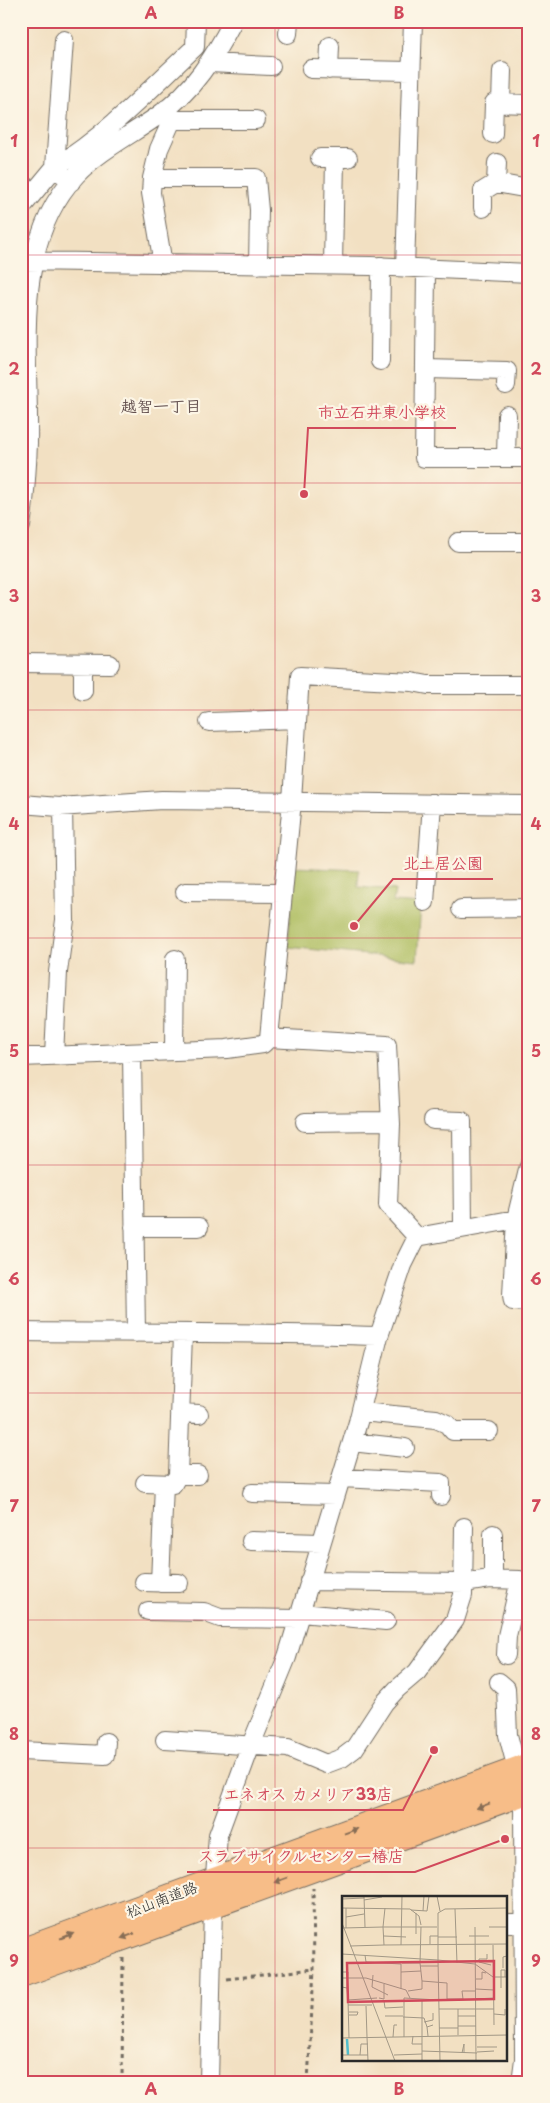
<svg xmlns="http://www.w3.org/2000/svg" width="550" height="2103" viewBox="0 0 550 2103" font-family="'Playpen Sans','Klee One',sans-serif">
<rect width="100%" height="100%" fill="#fcf5e5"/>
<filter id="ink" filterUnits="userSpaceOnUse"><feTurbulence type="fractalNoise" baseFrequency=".02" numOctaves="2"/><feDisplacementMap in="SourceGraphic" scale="10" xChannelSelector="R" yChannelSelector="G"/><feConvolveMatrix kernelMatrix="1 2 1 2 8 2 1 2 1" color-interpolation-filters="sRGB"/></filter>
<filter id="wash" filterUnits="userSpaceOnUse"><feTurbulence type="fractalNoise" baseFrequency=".0096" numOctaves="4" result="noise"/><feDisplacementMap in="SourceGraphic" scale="20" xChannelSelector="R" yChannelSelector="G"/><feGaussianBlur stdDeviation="1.12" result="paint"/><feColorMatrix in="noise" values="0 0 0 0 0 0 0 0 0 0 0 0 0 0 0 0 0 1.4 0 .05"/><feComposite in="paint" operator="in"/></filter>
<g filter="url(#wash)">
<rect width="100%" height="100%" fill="#f2e0c2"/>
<!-- green -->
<path fill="#aebd60" stroke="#6c7446" d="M293 867 359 870 358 887 395 890 393 902 421 904 417 960 288 947Z"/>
</g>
<g filter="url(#ink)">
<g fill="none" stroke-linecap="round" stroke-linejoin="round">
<!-- street casing -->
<g stroke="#716a60" stroke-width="20">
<path id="street" d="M288 34 289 21
M209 63 271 66
M311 69 410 71
M329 70 330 46
M501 103 502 71
M166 109 172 120 159 149 152 178H256L259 210 258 265
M172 120H256
M493 134 494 103 529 104
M320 158H348
M152 178 151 193 163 264
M71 182 55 167C107 135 151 88 195 47L196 21
M496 183 497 163
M21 208 55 167 64 40
M483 208V191L496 183 529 189
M22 261 371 266 529 273
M333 265 335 158
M405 268 413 21
M426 269 424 458H529
M380 361 381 266
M425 369 507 371 506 385
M506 458 507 415
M21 526C25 498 27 471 28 443 30 355 10 246 76 175 100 150 131 135 159 115 193 91 214 57 233 21
M458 542H529
M21 663 110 664
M83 691V664
M209 722 297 719
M21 804 59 807 162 800 529 805
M185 892 283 893
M425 902 432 803
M461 909 529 908
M269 1038 387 1045 391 1124 388 1205 417 1237
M174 1051 175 959
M132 1053 136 1333
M54 1056 58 972 65 920 63 806
M21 1057 227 1049 263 1044 269 1038 292 801 300 676 412 682 428 685H529
M433 1120 462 1121 463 1228
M305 1122 384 1121 391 1124
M529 1166 516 1219 512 1295 513 1301 529 1302
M134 1227H199
M21 1332C140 1333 260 1332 379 1336
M361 1412 436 1419 447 1424 453 1431H489
M180 1413 199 1414
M352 1442 405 1448
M178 1475H198
M341 1478 441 1483V1496
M145 1483 173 1484 178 1475 183 1334
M252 1493 336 1495
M493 1534V1579
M251 1541 321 1543
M309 1581 464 1583 490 1579 520 1580 507 1636 506 1655
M144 1582 179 1583
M160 1583 164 1484
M148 1611 204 1612 220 1618 299 1619
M301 1613 386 1621
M499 1682 506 1688 508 1735 523 1792 524 2059 521 2082
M165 1740 288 1748 326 1764 342 1758 354 1749 384 1703 397 1689 417 1672 455 1620 463 1595 464 1527
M21 1751 105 1755 106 1742
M506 1923H524
M209 2082 213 1905 218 1835 251 1745 287 1657 358 1422 379 1336 403 1265 417 1237 516 1219"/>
</g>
<!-- highway casing -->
<g stroke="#716a60" stroke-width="30">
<path id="highway" d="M21 1953 529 1767
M21 1973 529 1789"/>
</g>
<!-- path -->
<path stroke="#716a60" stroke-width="3" stroke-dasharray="4 4" stroke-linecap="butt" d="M227 1979 314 1969
M122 2082 123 1958
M308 2082 314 1969 313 1888"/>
<!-- street -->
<use href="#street" stroke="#fff" stroke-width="18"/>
<!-- highway -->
<use href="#highway" stroke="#f7bd88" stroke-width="28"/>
</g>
<!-- one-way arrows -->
<defs><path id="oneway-solid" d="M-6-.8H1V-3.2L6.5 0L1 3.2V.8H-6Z" transform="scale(1.25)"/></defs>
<g fill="#876d55">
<use href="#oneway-solid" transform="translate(483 1806) rotate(160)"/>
<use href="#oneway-solid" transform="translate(351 1831) rotate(-20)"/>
<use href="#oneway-solid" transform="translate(281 1880) rotate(160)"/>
<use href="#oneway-solid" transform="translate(67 1936) rotate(-21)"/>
<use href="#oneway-solid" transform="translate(128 1936) rotate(160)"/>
</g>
</g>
<!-- grid -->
<path fill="none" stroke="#d1495b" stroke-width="1" stroke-opacity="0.55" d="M275 21V2082M21 255H529M21 483H529M21 710H529M21 938H529M21 1165H529M21 1393H529M21 1620H529M21 1848H529"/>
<g text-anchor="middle" stroke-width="4.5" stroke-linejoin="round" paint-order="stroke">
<!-- street labels -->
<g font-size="15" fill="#2b2b2b" stroke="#fcf5e5">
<text transform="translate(162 1900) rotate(-21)" y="5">松山南道路</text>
</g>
<!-- neighbourhood labels -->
<g font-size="16" font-weight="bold" fill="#645150" stroke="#fcf5e5">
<text x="161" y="412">越智一丁目</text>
</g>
</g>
<!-- overview -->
<g transform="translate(342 1896)">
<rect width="165" height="165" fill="#f2e0c2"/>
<path fill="none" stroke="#51bdcc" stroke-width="2.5" d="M5 143 6 159"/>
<path fill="none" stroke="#a29886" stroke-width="1" d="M22 0 23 31M95 0 98 15M0 3 22 2M22 4 40 1M0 12 68 13 77 20 79 29M113 13 115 67M69 14 85 15 87 0M81 15 82 0M74 17V38M4 21 22 18M0 27 53 165M41 31 43 12M133 31 134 165M147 31H165M1 32 41 31M4 32V12M42 40 64 41M127 40H147M96 41H115M88 48V40H96M42 49 165 48M59 49 60 0M151 49 152 129M8 50 42 49 41 31H95M0 58 96 64V17L103 13 165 12M145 58V63H137V66L149 69M23 59 24 66 59 68M60 67H78L79 31M78 67 80 85 105 87V103H121L120 95H133M59 68V93M78 70H96M161 72V61L165 60M0 76H6L5 92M59 76 79 75M31 79 30 91 46 99M1 82H24L64 94 68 102M134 83H140V76L144 77M0 91 5 92 6 104 35 102M159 92V74H163V81M134 93 152 94M66 95 80 93V85M37 102 42 103V88M133 103 152 102M6 104 7 142M80 104V140M42 105 43 112 61 111M6 109H30M24 110 25 141M97 113H152M116 113V139M7 116H16L15 119H7M152 118 163 119V113M43 120H61M116 120H134M61 121 82 122 85 131M82 126 91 124V117M116 130H134M97 132H116M71 140 70 148H80M80 140V158M86 140 85 131 91 129M25 141 26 165M51 141 52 129H55M62 141V102L96 104M0 142 165 139M135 151H155M80 155 135 157M135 156 152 155M120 157 122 148V157M0 159H26M18 159 19 148H26M52 159 80 158V165M98 165 96 64 133 68 151 81H165"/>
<path fill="#d1495b" fill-opacity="0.15" stroke="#d1495b" stroke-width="2.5" d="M152 65V103L6 106 5 67Z"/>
<rect width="165" height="165" fill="none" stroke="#2b2b2b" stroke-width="2.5"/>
</g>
<!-- callouts -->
<path fill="none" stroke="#d1495b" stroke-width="2" d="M304 494L308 428H456M354 926L393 879H493M434 1750L403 1810H213M505 1839L415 1872H187"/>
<g fill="#d1495b" stroke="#fcf5e5" stroke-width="2">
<circle cx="304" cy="494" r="5"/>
<circle cx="354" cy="926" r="5"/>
<circle cx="434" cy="1750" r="5"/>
<circle cx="505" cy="1839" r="5"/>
</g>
<g font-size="16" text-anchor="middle" font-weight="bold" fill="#d1495b" stroke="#fcf5e5" stroke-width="4.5" stroke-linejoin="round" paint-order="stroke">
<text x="382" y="418">市立石井東小学校</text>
<text x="443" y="869">北土居公園</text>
<text x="308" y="1800">エネオス カメリア33店</text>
<text x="301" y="1862">スラブサイクルセンター椿店</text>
</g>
<!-- margin -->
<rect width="550" height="2103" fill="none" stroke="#fcf5e5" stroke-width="55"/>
<rect x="28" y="28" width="494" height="2048" fill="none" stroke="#d1495b" stroke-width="2"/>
<g font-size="16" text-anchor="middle" font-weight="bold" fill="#d1495b">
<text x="151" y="19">A</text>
<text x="399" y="19">B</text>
<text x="14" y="147">1</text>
<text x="536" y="147">1</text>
<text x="14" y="375">2</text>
<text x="536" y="375">2</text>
<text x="14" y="602">3</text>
<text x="536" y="602">3</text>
<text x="14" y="830">4</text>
<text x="536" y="830">4</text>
<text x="14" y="1057">5</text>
<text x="536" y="1057">5</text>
<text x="14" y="1285">6</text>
<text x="536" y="1285">6</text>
<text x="14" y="1512">7</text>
<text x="536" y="1512">7</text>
<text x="14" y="1740">8</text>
<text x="536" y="1740">8</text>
<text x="14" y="1967">9</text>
<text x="536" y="1967">9</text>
<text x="151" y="2095">A</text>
<text x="399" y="2095">B</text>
</g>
</svg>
